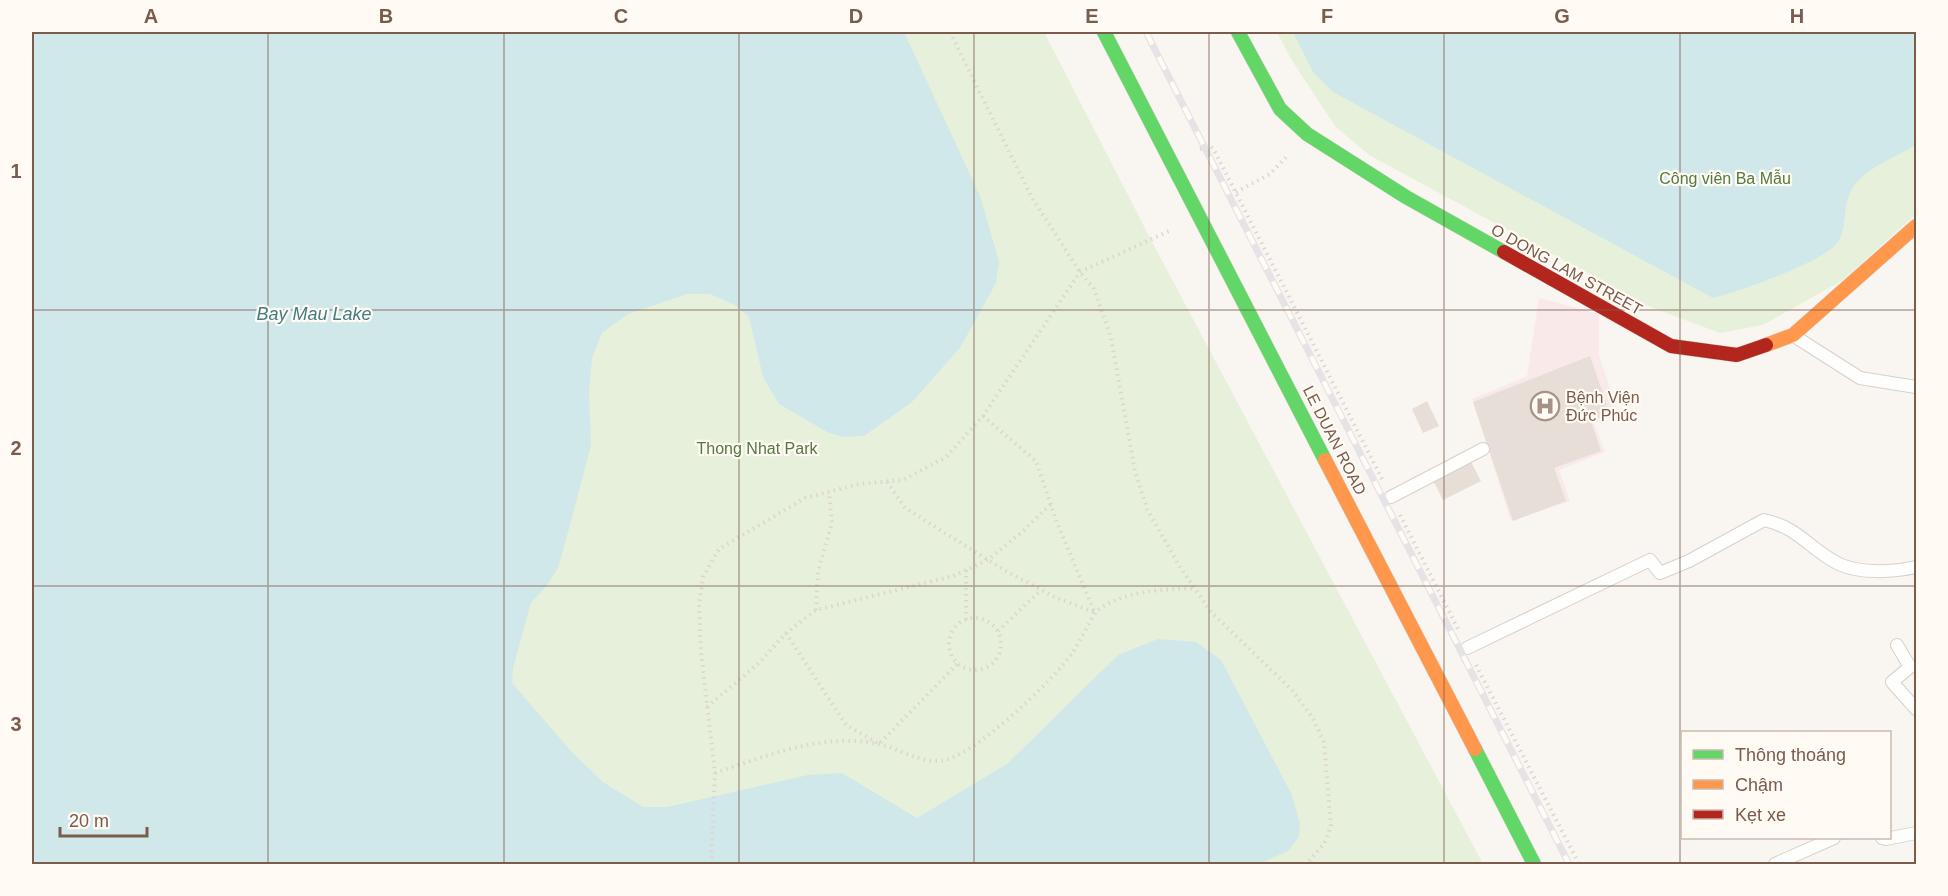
<svg xmlns="http://www.w3.org/2000/svg" width="1948" height="896" viewBox="0 0 1948 896" font-family="Helvetica,sans-serif">
<rect width="100%" height="100%" fill="#f9f5f0"/>
<!-- medical -->
<path fill="#fae9e9" d="M1539 298 1599 314V355L1618 413 1594 423 1605 452 1559 470 1570 501 1511 521 1472 399 1527 376Z"/>
<!-- green -->
<path fill="#e7f0db" d="M32 32H1044L1151 240 1483 864H32Z
M1277 32H1916V214L1843 280 1763 325 1720 333 1648 306 1369 155 1335 126 1291 59Z"/>
<!-- water -->
<path fill="#d0e8ea" d="M32 32H904L980 196 999 261 996 283 960 348 912 402 864 436 844 437 829 433 779 404 763 377 749 317 735 305 710 294H687L628 314 602 333 592 358 589 391 591 445 573 514 558 568 547 585 531 603 513 668 512 683 571 751 603 782 643 807H667L808 775 842 773 917 818 1007 764 1118 655 1158 639 1196 642 1221 660 1292 795 1300 824 1299 837 1288 851 1258 864H32Z
M1293 32H1916V139L1914 146C1889 161 1853 172 1847 202 1844 215 1845 231 1838 242 1826 261 1736 293 1713 298L1333 92 1313 72Z"/>
<!-- building -->
<path fill="#e6ded7" d="M1590 356 1610 414 1591 421 1601 451 1554 468 1566 501 1513 521 1473 402Z
M1427 401 1439 426 1423 433 1412 409Z
M1471 462 1481 481 1443 500 1433 480Z"/>
<g fill="none" stroke-linecap="round" stroke-linejoin="round">
<!-- lane casing -->
<g stroke="#d7d1cb" stroke-width="14">
<path id="lane" d="M1794 336 1860 378 1916 387
M1391 497 1483 449
M1897 645 1910 667 1892 682 1916 709
M1467 648 1650 560 1660 573 1689 561 1764 520C1800 528 1810 550 1839 564 1860 574 1894 572 1916 567
M1882 838 1886 839 1916 833
M1775 864 1834 838"/>
</g>
<!-- fast casing -->
<g stroke="#d9d2cb" stroke-width="15">
<path id="fast" d="M1104 32 1325 460
M1238 32 1280 109 1307 134 1406 197 1504 252
M1475 749 1534 864"/>
</g>
<!-- slow casing -->
<g stroke="#d9d2cb" stroke-width="15">
<path id="slow" d="M1766 345 1793 335 1916 226
M1325 460 1475 749"/>
</g>
<!-- jam casing -->
<g stroke="#d9d2cb" stroke-width="15">
<path id="jam" d="M1504 252 1671 346 1737 355 1766 345"/>
</g>
<!-- path -->
<path stroke="#dcd5d0" stroke-width="4" stroke-dasharray="1.5 4.5" stroke-linecap="butt" d="M950 32 1032 198 1080 272 1094 289 1111 338 1135 471 1147 509 1180 567 1211 612 1292 690 1312 717 1324 742 1331 826 1324 844 1306 864
M1200 149 1210 146 1214 150 1382 479
M1236 192 1270 174 1288 155
M983 416 1036 461 1056 520 1094 611
M887 482 905 508 1009 573 1057 598 1094 612
M1400 515 1458 629
M966 570V620
M816 610 818 571 832 523 829 492
M949 644a26 26 0 1 1 52 0a26 26 0 1 1-52 0Z
M998 631 1041 590
M786 633 846 725 879 744 958 663
M1476 665 1579 864
M707 707 760 662 786 633 816 610 953 576 988 560 1023 531 1051 504
M715 773C765 756 825 732 879 744 901 749 922 765 945 760 977 753 1054 680 1073 652 1078 645 1095 611 1098 610 1126 590 1161 590 1194 588
M711 864 715 773 701 652 699 605 703 577 719 549 805 498 859 484 903 480 946 457 983 416 1080 272 1169 231"/>
<!-- lane -->
<use href="#lane" stroke="#fefefd" stroke-width="12"/>
<!-- fast -->
<use href="#fast" stroke="#63d668" stroke-width="14"/>
<!-- slow -->
<use href="#slow" stroke="#ff974d" stroke-width="14"/>
<!-- jam -->
<use href="#jam" stroke="#b3261e" stroke-width="14"/>
<!-- rail casing -->
<g stroke="#e6e3e7" stroke-width="7">
<path id="rail" d="M1146 32 1569 864"/>
</g>
<!-- rail -->
<use href="#rail" stroke="#fffaf3" stroke-width="4.5" stroke-dasharray="14" stroke-linecap="butt"/>
</g>
<!-- grid -->
<path fill="none" stroke="#7a5c4d" stroke-width="1.5" stroke-opacity="0.55" d="M268 32V864M504 32V864M739 32V864M974 32V864M1209 32V864M1444 32V864M1680 32V864M32 310H1916M32 586H1916"/>
<!-- icons -->
<defs>
<g id="hospital-ring" transform="scale(1.5)"><circle r="9.5" fill="#fffaf3" stroke="#a69286" stroke-width="1.5"/><path d="M-5-5h3v3.5h4V-5h3V5h-3V1.5h-4V5h-3Z" fill="#a69286"/></g>
</defs>
<g fill-rule="evenodd">
<use href="#hospital-ring" x="1545" y="406"/>
</g>
<g text-anchor="middle" stroke-width="4.5" stroke-linejoin="round" paint-order="stroke">
<!-- park labels -->
<g font-size="16" fill="#537a41" stroke="#fffaf3">
<text x="1725" y="184">Công viên Ba Mẫu</text>
<text x="757" y="454">Thong Nhat Park</text>
</g>
<!-- street labels -->
<g font-size="16" fill="#7a5c4d" stroke="#fffaf3">
<text transform="translate(1567 269) rotate(29)" y="6">O DONG LAM STREET</text>
<text transform="translate(1335 440) rotate(63)" y="6">LE DUAN ROAD</text>
</g>
<!-- poi labels -->
<g font-size="16" fill="#7a5c4d" stroke="#fffaf3" text-anchor="start">
<text x="1566" y="403">Bệnh Viện<tspan x="1566" dy="18">Đức Phúc</tspan></text>
</g>
<!-- water labels -->
<g font-size="18" font-style="italic" fill="#437c86" stroke="#fffaf3">
<text x="314" y="320">Bay Mau Lake</text>
</g>
</g>
<!-- border -->
<rect width="1948" height="896" fill="none" stroke="#fffaf3" stroke-width="66"/>
<!-- legend -->
<rect x="1681" y="731" width="210" height="108" fill="#fffaf3" stroke="#cabbb1" stroke-width="1.5"/>
<rect x="1693" y="750" width="30" height="9" fill="#63d668" stroke="#cabbb1" stroke-width="1.5"/>
<text x="1735" y="761" font-size="18" fill="#7a5c4d">Thông thoáng</text>
<rect x="1693" y="780" width="30" height="9" fill="#ff974d" stroke="#cabbb1" stroke-width="1.5"/>
<text x="1735" y="791" font-size="18" fill="#7a5c4d">Chậm</text>
<rect x="1693" y="810" width="30" height="9" fill="#b3261e" stroke="#cabbb1" stroke-width="1.5"/>
<text x="1735" y="821" font-size="18" fill="#7a5c4d">Kẹt xe</text>
<!-- scale -->
<path d="M60 827v9h87v-9" fill="none" stroke="#7a5c4d" stroke-width="3"/>
<text x="69" y="827" font-size="18" fill="#7a5c4d" stroke="#fffaf3" stroke-width="4.5" paint-order="stroke">20 m</text>
<rect x="33" y="33" width="1882" height="830" fill="none" stroke="#7a5c4d" stroke-width="2"/>
<g font-size="20" text-anchor="middle" font-weight="bold" fill="#7a5c4d">
<text x="151" y="23">A</text>
<text x="386" y="23">B</text>
<text x="621" y="23">C</text>
<text x="856" y="23">D</text>
<text x="1092" y="23">E</text>
<text x="1327" y="23">F</text>
<text x="1562" y="23">G</text>
<text x="1797" y="23">H</text>
<text x="16" y="178">1</text>
<text x="16" y="455">2</text>
<text x="16" y="731">3</text>
</g>
</svg>
